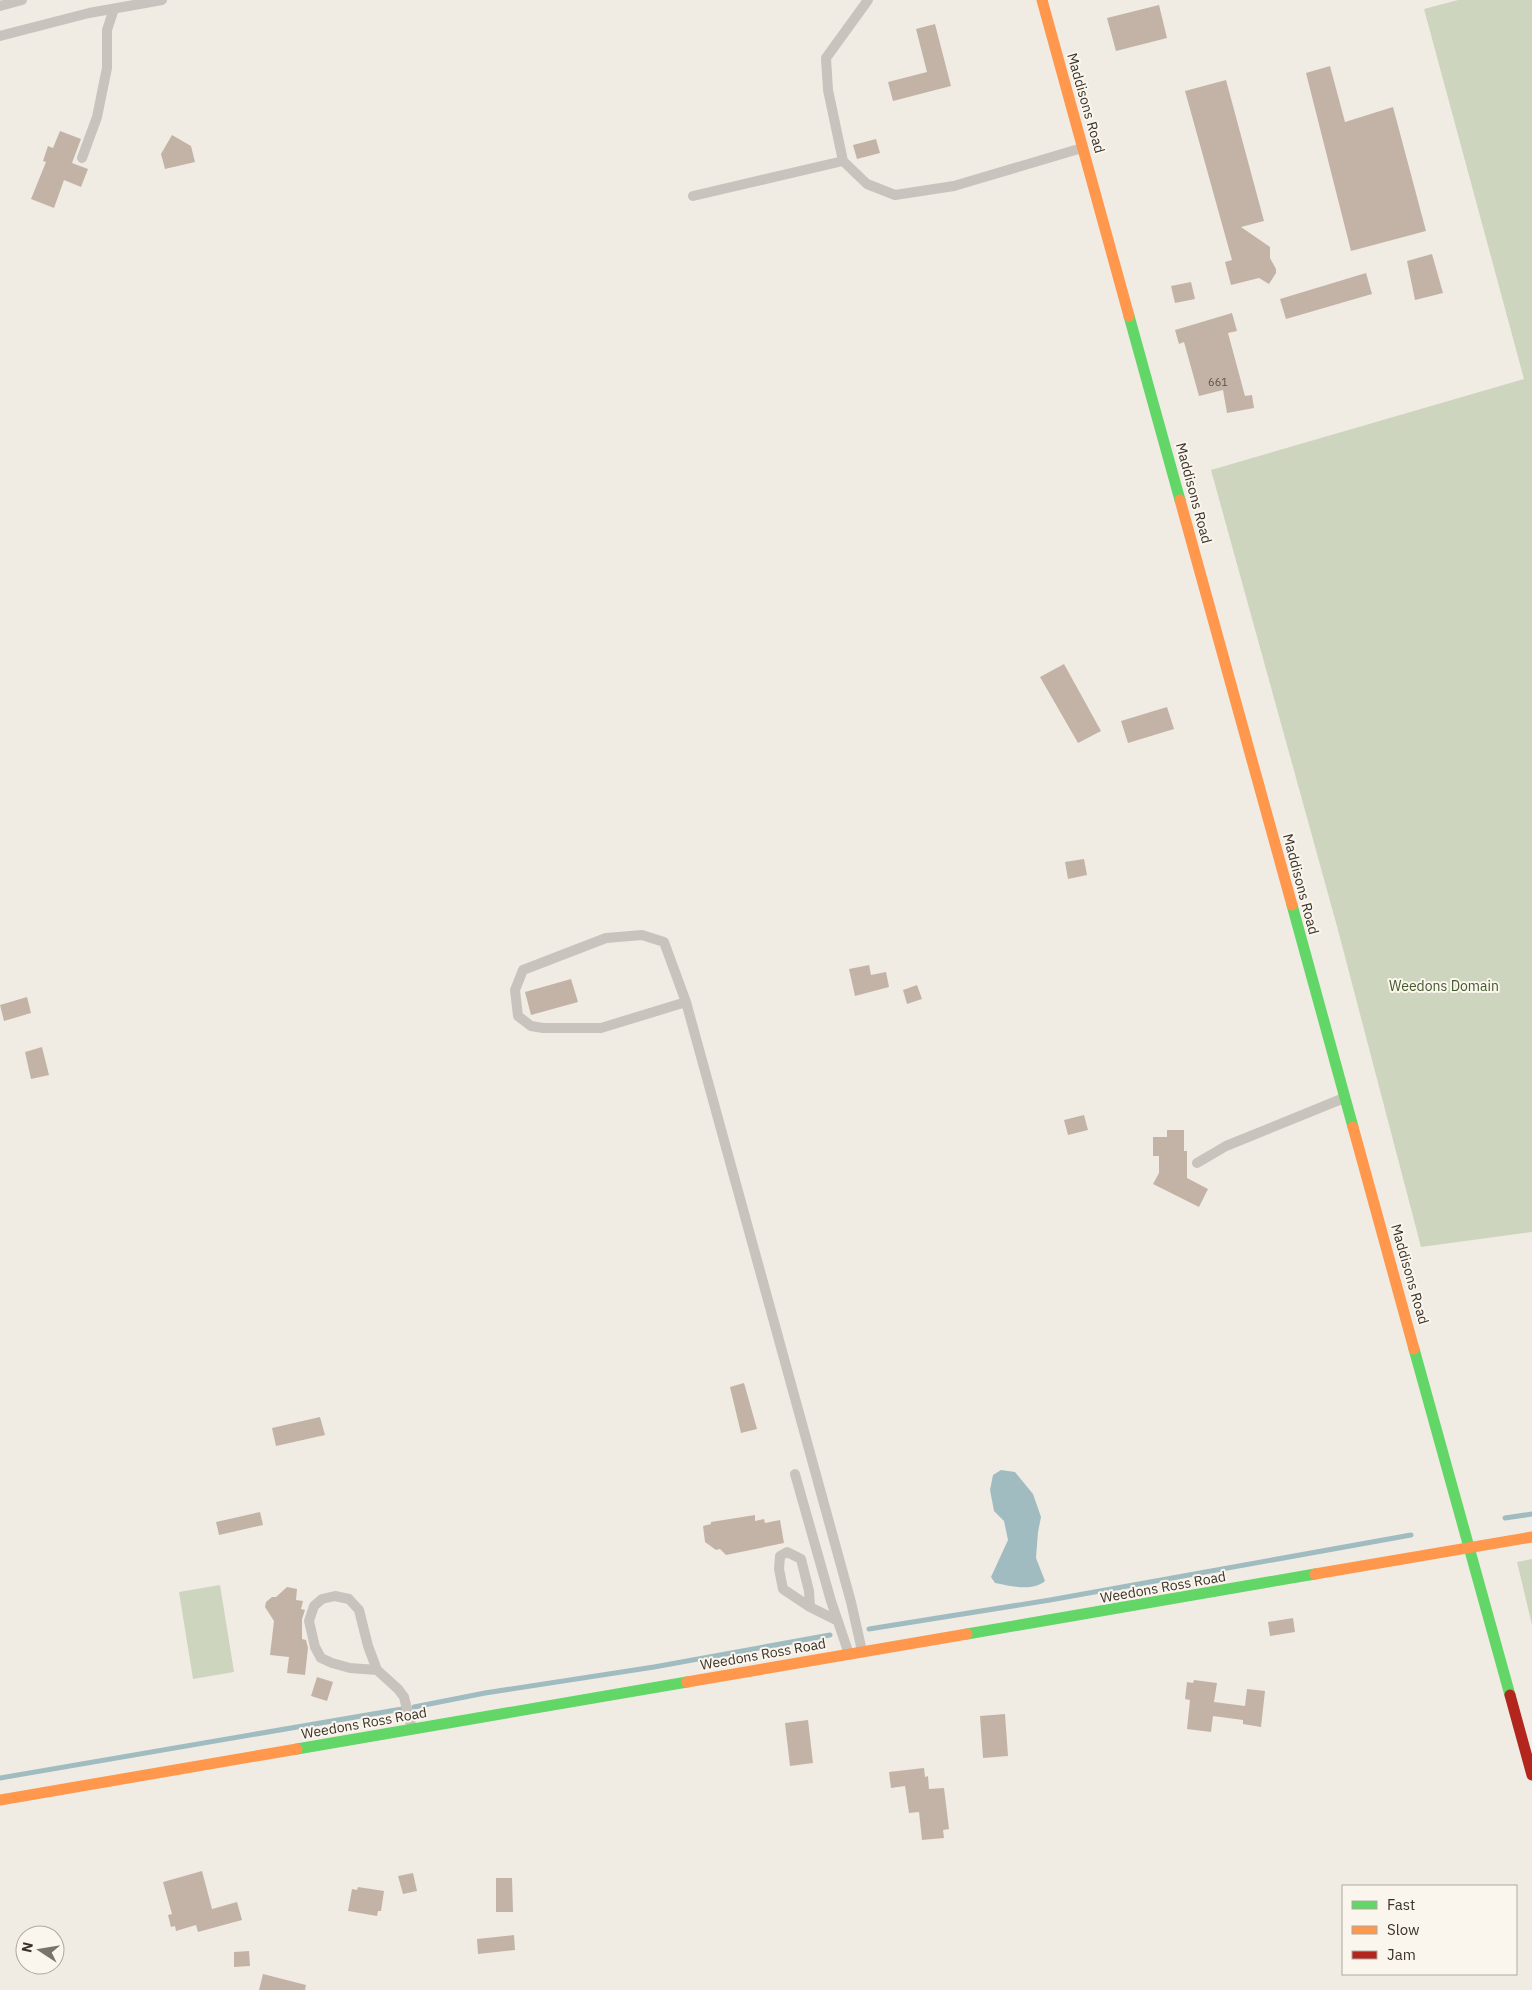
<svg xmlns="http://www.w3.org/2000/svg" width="1532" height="1990" viewBox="0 0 1532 1990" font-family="'IBM Plex Sans',sans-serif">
<rect width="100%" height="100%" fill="#f0ece4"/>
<!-- green -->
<path fill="#ced5be" d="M1458 0H1532V1232L1421 1247 1338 930 1211 470 1524 379 1424 9Z
M1532 1559V1625L1517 1562Z
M220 1585 234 1672 193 1679 179 1592Z"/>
<!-- water -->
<path fill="#a0bcc0" d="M1001 1470 1015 1472 1033 1494 1041 1517 1038 1532 1036 1558 1045 1581C1032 1592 1011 1586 995 1583L991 1577 1008 1540 1004 1521 994 1511 990 1490 993 1475Z"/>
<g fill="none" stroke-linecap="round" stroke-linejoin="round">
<!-- stream -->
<path stroke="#a0bcc0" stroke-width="5" d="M1505 1518 1532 1514
M869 1629 1050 1600 1411 1535
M414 1707 485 1693 654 1667 830 1635
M0 1778 402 1709"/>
</g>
<!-- building -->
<path fill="#c3b3a6" d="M1159 5 1167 38 1116 51 1107 18Z
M935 24 951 86 893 101 888 82 927 72 916 29Z
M1330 66 1345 122 1393 107 1426 231 1351 251 1306 73Z
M1226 80 1264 221 1241 227 1270 247V258L1276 269V273L1269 284 1259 278 1231 285 1225 262 1232 260 1185 91Z
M60 131 81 139 72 163 88 169 81 187 64 180 54 208 31 199 46 162 43 161 48 146 53 148Z
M172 135 191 146 195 162 165 169 161 154Z
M876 139 880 153 857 159 853 145Z
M1432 254 1443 293 1415 300 1407 261Z
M1366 273 1372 294 1286 319 1280 299Z
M1191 282 1195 299 1175 303 1171 286Z
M1232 313 1237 331 1228 333 1245 396 1252 395 1254 408 1227 413 1223 390 1199 396 1184 342 1179 344 1175 330Z
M1064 664 1101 731 1078 743 1040 677Z
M1167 707 1174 729 1128 743 1121 721Z
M1084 859 1087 875 1068 879 1065 862Z
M869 965 871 975 886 972 889 987 855 996 849 969Z
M571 979 578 1002 531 1015 525 992Z
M917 985 922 999 907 1004 903 990Z
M27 997 31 1013 4 1021 0 1005Z
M42 1047 49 1075 31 1079 25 1052Z
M1084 1115 1088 1130 1068 1135 1064 1120Z
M1167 1130H1184V1151H1187V1178L1208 1189 1199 1207 1153 1184 1159 1173V1156H1153V1137H1167Z
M744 1383 757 1429 741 1433 730 1387Z
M320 1417 325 1435 276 1446 272 1428Z
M260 1512 263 1525 219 1535 216 1522Z
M755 1515V1521L764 1519 765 1523 780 1520 784 1543 726 1555 720 1549 716 1550 705 1542 703 1526 711 1524V1522Z
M287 1587 297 1589 296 1600 303 1601 301 1609 305 1610 302 1619V1639L306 1640 308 1648 305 1675 287 1673 289 1657 270 1655 274 1621 265 1607 266 1602 272 1597H276Z
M1293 1618 1295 1632 1270 1636 1268 1622Z
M317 1677 333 1682 327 1701 311 1696Z
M1194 1680 1217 1683 1214 1702 1245 1706 1247 1689 1265 1691 1261 1727 1243 1724V1720L1213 1716 1211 1732 1187 1729 1190 1700 1185 1699 1187 1682 1193 1683Z
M1005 1714 1008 1756 983 1758 980 1716Z
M808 1720 813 1763 790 1766 785 1723Z
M924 1768 925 1777 928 1776 929 1789 944 1788 949 1829 943 1830 944 1838 922 1840 919 1812 909 1813 905 1786 891 1788 889 1772Z
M202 1871 212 1909 237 1902 242 1920 198 1932 196 1925 176 1931 175 1926 171 1927 168 1915 172 1914 163 1882Z
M413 1873 417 1891 403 1894 398 1876Z
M496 1878H512L513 1912H496Z
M358 1887 384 1891 381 1911H378L377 1916 348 1911 352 1889 357 1890Z
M514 1935 515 1950 478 1954 477 1939Z
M249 1951 250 1966 234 1967V1952Z
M263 1974 306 1985 305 1990H259Z"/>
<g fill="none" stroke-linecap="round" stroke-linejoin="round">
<!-- lane -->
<path stroke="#c8c4bd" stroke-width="10" d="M868 0 826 58 828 90 843 161 867 184 895 195 954 186 1082 148
M0 6 22 0
M0 36 89 13 162 0
M82 158 97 117 107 68V30L114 9
M693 196 843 161
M686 1002 601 1028H543L531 1026 518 1016 515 990 523 970 606 938 642 935 664 942 686 1002 851 1602 862 1651
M1197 1163 1226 1146 1344 1098
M795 1474 831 1601 849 1654
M810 1607 809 1591 801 1559 787 1552 780 1556 779 1569 783 1589 810 1607 838 1621
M377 1670 350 1668 332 1663 321 1658 315 1647 309 1621 314 1606 322 1599 335 1596 349 1599 359 1610 368 1646 377 1670 398 1689 404 1697 412 1729"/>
<!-- fast -->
<path stroke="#63d668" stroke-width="11" d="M1129 316 1180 500
M1292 905 1353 1127
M1414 1349 1510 1695
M967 1634 1315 1574
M297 1749 687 1682"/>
<!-- slow -->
<path stroke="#ff974d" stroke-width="11" d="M1042 0 1129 316
M1180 500 1292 905
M1353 1127 1414 1349
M1315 1574 1532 1537
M687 1682 967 1634
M0 1800 297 1749"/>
<!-- jam -->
<path stroke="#b3261e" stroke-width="11" d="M1510 1695 1532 1775"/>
</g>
<g text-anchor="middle" stroke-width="4" stroke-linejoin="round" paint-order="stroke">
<!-- number labels -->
<g font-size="11" fill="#5c5249">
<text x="1218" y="386">661</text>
</g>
<!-- street labels -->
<g font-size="14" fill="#3a322a" stroke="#fbf6ed">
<text transform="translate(1086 103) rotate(74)" y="5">Maddisons Road</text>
<text transform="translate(1194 493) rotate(75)" y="5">Maddisons Road</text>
<text transform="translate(1301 884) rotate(75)" y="5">Maddisons Road</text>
<text transform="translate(1410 1274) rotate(74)" y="5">Maddisons Road</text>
<text transform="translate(1163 1587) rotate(-10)" y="5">Weedons Ross Road</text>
<text transform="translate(763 1654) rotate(-10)" y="5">Weedons Ross Road</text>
<text transform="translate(364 1723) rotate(-10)" y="5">Weedons Ross Road</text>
</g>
<!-- park labels -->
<g font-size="14" fill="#43592e" stroke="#fbf6ed">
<text x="1444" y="991">Weedons Domain</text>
</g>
</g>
<!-- legend -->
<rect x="1342" y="1885" width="175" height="90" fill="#fbf6ed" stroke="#aea89f"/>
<rect x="1352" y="1901" width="25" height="8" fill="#63d668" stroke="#aea89f"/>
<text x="1387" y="1910" font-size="15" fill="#3a322a">Fast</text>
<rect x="1352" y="1926" width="25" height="8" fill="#ff974d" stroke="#aea89f"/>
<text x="1387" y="1935" font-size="15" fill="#3a322a">Slow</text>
<rect x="1352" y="1951" width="25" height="8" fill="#b3261e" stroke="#aea89f"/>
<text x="1387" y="1960" font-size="15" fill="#3a322a">Jam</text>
<!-- north arrow -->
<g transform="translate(40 1950) rotate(282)"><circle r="24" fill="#fbf6ed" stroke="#aea89f"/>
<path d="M0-4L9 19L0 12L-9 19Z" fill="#7a736b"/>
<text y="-8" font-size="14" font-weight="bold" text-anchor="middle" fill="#3a322a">N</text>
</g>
</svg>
